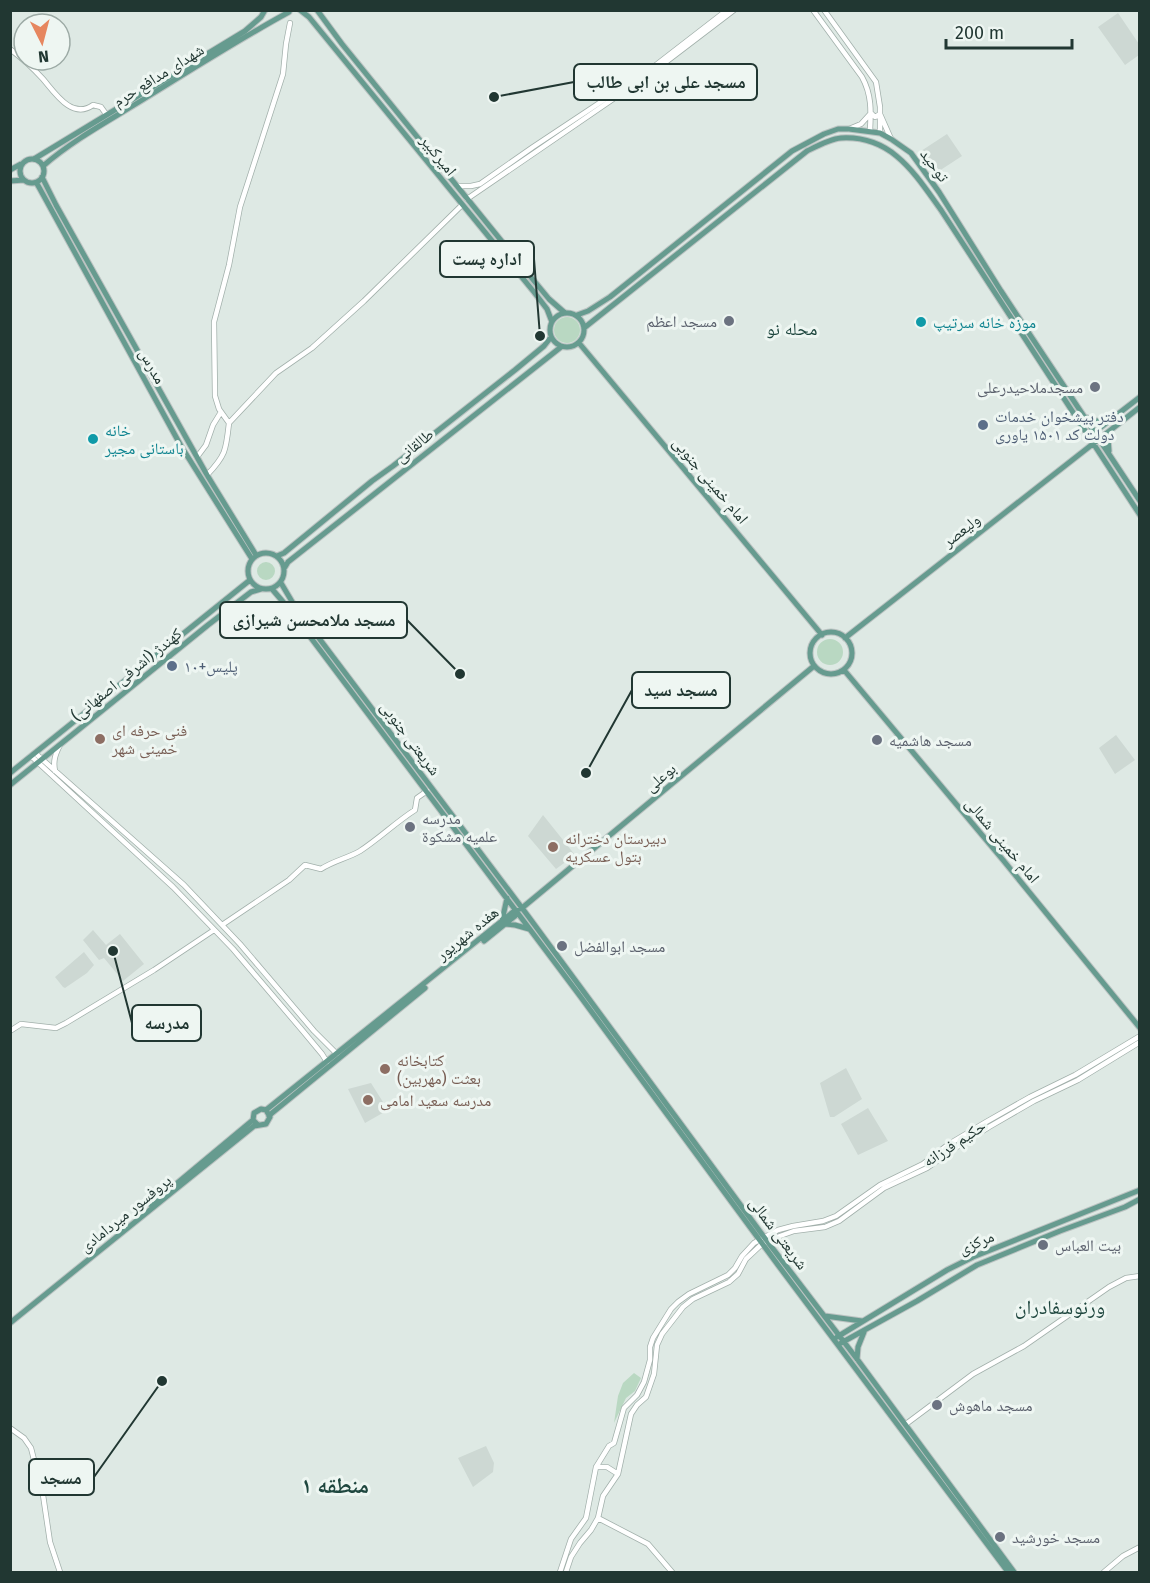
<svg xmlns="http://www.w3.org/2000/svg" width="1150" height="1583" viewBox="0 0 1150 1583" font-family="'Fira Sans','Noto Naskh Arabic',sans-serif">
<rect width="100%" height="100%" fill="#dee9e4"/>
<!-- built -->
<path fill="#cdd8d3" d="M1118 13 1139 44V55L1125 65 1098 27Z
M947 134 962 156 936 173 921 151Z
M1116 735 1135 760 1115 774 1099 748Z
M543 815 575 855 556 869 528 836Z
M93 930 106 945 120 934 144 964 123 981 104 958 99 960 83 940Z
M84 952 94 965 87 973 65 988 63 987 55 977Z
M846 1068 862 1099 834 1117H830L820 1083Z
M371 1083 388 1110 365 1123 348 1089Z
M868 1108 888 1141 858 1155 841 1124Z
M486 1446 494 1463 493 1472 473 1487 458 1458Z"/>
<!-- green -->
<path fill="#b9d8c2" d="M554 330a13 13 0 1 1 26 0a13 13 0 1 1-26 0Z
M257 571a9 9 0 1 1 18 0a9 9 0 1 1-18 0Z
M817 652a13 13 0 1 1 26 0a13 13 0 1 1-26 0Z
M634 1373 641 1378 635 1391 626 1398 614 1423 618 1396 623 1383Z"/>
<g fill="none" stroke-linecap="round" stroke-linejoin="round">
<!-- minor casing -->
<g stroke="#a2b0ab" stroke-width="6">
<path id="minor" d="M813 10 862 77C872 95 871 112 870 131
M824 10 876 82 880 107V133
M10 49C22 58 33 68 43 79 55 93 72 120 93 105L101 107 106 114
M849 129 861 124 871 113 875 117 880 114 891 139
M457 186H471L480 184 533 147 652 68 727 10
M467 199 654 71 734 10
M229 423 219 409 215 396 214 322 229 265 240 207 283 74 286 44 290 23
M229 423 276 373 312 348 364 301 462 205
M197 457 206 445 213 425 221 412
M207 475C226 455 226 450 229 423
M35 753 184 885 240 944 314 1031 337 1054
M31 756 173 887 233 949 302 1030 322 1054 327 1062
M55 771C53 761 55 755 60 745
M222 925 289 880 305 865 321 869C333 861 348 858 360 851 380 838 396 822 415 810L417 798 427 791
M10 1031 21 1024 56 1028 66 1023 154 970 214 930
M906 1424 973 1374 1024 1346 1109 1287 1126 1278 1140 1276
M10 1428 24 1438 31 1448 43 1495 50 1542 60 1572
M596 1467H607L618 1474
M598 1518 648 1544 672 1572
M560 1572 571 1539 586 1518 596 1467 609 1446 614 1443 624 1408 637 1395 644 1382 650 1360V1347L653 1338 671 1309 678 1302 689 1294 728 1275 735 1268 742 1256 754 1243 778 1230 793 1226 823 1221 836 1216 880 1185 923 1164 949 1144 986 1122 1030 1097 1075 1075 1140 1036
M566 1572 571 1557 580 1543 591 1530 598 1518 603 1496 618 1474 631 1414 637 1405 646 1397 654 1374 657 1345 662 1334 683 1307 693 1299 729 1282 738 1274 746 1259 762 1244 780 1236 794 1231 825 1227 839 1221 884 1188 927 1168 952 1150 989 1127 1034 1101 1078 1080 1140 1042
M1104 1572 1123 1556 1140 1547"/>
</g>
<!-- major casing -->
<g stroke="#bcc3c2" stroke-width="7">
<path id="major" d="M300 10 309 17 534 292 547 309 552 322
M317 10 342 44 525 270 549 299 565 313
M20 171a12 12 0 1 1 24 0a12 12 0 1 1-24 0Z
M34 159 245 31 261 17 265 10
M43 166C74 139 112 119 147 97 194 68 241 38 289 12
M10 170 21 164
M42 177 56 205 207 475 256 555
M10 181 24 180
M36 182 40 189 181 446 252 559
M550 330a17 17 0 1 1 34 0a17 17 0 1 1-34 0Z
M577 315 588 311 610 297 792 151 824 134 838 129H849L880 133 891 139 911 153 939 192 1001 291 1140 501
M584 328 807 151C817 146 830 139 841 138 892 135 915 174 941 210L1140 515
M579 343 822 635
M1085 417 1095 421H1107
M1092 434 1140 397
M1109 451 1108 438 1110 431
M248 571a18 18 0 1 1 36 0a18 18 0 1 1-36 0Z
M277 556 284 553 372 481 393 466 515 370 544 346 551 337
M285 567 288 562 561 347
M281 583 294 605 528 916 764 1237 857 1359 1014 1572
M272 589 290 610 580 996 778 1265 1008 1572
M810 653a21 21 0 1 1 42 0a21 21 0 1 1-42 0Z
M845 638 1140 407
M844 670 1003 860 1140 1028
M10 773 250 580
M10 785 208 625 251 592 261 589
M502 921 507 898
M505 924 515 925 529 929
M484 941 515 916 517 911
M266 1110 513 912 522 908 814 666
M269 1116 272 1113 425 988
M151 1205 253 1120
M825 1316 862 1321
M10 1323 254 1126 266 1124 270 1117 266 1110 261 1109 254 1113 253 1120 258 1125
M837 1337 947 1270 973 1257 1140 1190
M841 1343 917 1301 977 1265 1060 1231 1125 1207 1140 1199
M857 1359 858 1347 864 1332"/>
</g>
<!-- minor -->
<use href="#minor" stroke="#fff" stroke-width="4.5"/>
<!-- major -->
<use href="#major" stroke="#669b8f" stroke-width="5"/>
</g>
<!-- markers -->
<g fill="#6b7280" stroke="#eef6f2" stroke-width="2">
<circle cx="729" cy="321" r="6"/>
<circle cx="1095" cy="387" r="6"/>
<circle cx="877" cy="740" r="6"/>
<circle cx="410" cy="827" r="6"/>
<circle cx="562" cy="946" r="6"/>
<circle cx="1043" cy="1245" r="6"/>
<circle cx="937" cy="1405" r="6"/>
<circle cx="1000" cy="1537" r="6"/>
</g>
<g fill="#0f9aa8" stroke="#eef6f2" stroke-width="2">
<circle cx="921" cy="322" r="6"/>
<circle cx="93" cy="439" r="6"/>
</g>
<g fill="#5c6f8a" stroke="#eef6f2" stroke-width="2">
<circle cx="983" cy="425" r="6"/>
<circle cx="172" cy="666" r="6"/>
</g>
<g fill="#8d6e63" stroke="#eef6f2" stroke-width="2">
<circle cx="100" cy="739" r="6"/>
<circle cx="553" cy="847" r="6"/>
<circle cx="385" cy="1069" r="6"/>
<circle cx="368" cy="1100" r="6"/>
</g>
<g text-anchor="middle" stroke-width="6" stroke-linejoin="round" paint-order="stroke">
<!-- street labels -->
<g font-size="16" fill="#213732" stroke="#eef6f2">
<text transform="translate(158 75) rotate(-32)" y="6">شهدای مدافع حرم</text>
<text transform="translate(439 155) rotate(51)" y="6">امیرکبیر</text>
<text transform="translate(935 165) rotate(54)" y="6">توحید</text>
<text transform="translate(153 366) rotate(61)" y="6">مدرس</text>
<text transform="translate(414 445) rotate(-38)" y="6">طالقانی</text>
<text transform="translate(711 480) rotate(50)" y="6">امام خمینی جنوبی</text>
<text transform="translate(961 530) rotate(-38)" y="6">ولیعصر</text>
<text transform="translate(126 674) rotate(-39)" y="6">کهندژ (اشرفی اصفهانی)</text>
<text transform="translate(411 738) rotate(53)" y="6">شریعتی جنوبی</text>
<text transform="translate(660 777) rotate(-40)" y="6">بوعلی</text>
<text transform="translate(1003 840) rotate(50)" y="6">امام خمینی شمالی</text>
<text transform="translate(467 933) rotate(-39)" y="6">هفده شهریور</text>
<text transform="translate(954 1143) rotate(-33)" y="6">حکیم فرزانه</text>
<text transform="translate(125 1213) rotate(-39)" y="6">پروفسور میردامادی</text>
<text transform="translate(779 1233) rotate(53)" y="6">شریعتی شمالی</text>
<text transform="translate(976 1242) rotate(-23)" y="6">مرکزی</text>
</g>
<!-- worship labels -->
<g font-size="16" fill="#5b616d" stroke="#eef6f2" text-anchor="start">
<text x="717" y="327" text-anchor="end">مسجد اعظم</text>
<text x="1083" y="393" text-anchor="end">مسجدملاحیدرعلی</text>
<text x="889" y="746">مسجد هاشمیه</text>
<text x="422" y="824">مدرسه<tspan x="422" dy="18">علمیه مشکوة</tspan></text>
<text x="574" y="952">مسجد ابوالفضل</text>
<text x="1055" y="1251">بیت العباس</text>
<text x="949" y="1411">مسجد ماهوش</text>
<text x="1012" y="1543">مسجد خورشید</text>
</g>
<!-- culture labels -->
<g font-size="16" fill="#0d838f" stroke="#eef6f2" text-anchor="start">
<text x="933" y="328">موزه خانه سرتیپ</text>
<text x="105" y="436">خانه<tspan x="105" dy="18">باستانی مجیر</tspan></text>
</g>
<!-- service labels -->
<g font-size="16" fill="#4e5e75" stroke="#eef6f2" text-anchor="start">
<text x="995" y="422">دفتر پیشخوان خدمات<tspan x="995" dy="18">دولت کد ۱۵۰۱ یاوری</tspan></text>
<text x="184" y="672">پلیس+۱۰</text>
</g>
<!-- education labels -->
<g font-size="16" fill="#785e54" stroke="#eef6f2" text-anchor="start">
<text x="112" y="736">فنی حرفه ای<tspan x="112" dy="18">خمینی شهر</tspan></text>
<text x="565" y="844">دبیرستان دخترانه<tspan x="565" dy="18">بتول عسکریه</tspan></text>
<text x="397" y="1066">کتابخانه<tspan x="397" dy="18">بعثت (مهربین)</tspan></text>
<text x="380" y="1106">مدرسه سعید امامی</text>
</g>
<!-- neighbourhood labels -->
<g font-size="18" fill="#1f473f" stroke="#eef6f2">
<text x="792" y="335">محله نو</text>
</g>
<!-- quarter labels -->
<g font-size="20" fill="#1f473f" stroke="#eef6f2">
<text x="1060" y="1314">ورنوسفادران</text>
</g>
<!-- district labels -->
<g font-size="22" font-weight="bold" fill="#1f473f" stroke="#eef6f2">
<text x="335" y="1493">منطقه ۱</text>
</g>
</g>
<!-- callouts -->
<path fill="none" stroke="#213732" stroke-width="2" d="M494 97L574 82M540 336L534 259M460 674L407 620M586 773L632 690M113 951L132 1023M162 1381L94 1477"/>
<g fill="#213732" stroke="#eef6f2" stroke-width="2">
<circle cx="494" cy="97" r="6"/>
<circle cx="540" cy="336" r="6"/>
<circle cx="460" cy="674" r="6"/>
<circle cx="586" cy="773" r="6"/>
<circle cx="113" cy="951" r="6"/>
<circle cx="162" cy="1381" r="6"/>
</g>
<g fill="#eef6f2" stroke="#213732" stroke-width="2">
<rect x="574" y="64" width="183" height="36" rx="6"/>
<rect x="440" y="241" width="94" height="36" rx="6"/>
<rect x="220" y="602" width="187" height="36" rx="6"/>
<rect x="632" y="672" width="98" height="36" rx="6"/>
<rect x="132" y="1005" width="69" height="36" rx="6"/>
<rect x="29" y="1459" width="65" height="36" rx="6"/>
</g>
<g font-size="18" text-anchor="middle" font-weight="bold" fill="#213732">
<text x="666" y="88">مسجد علی بن ابی طالب</text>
<text x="487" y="265">اداره پست</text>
<text x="314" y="626">مسجد ملامحسن شیرازی</text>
<text x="681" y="696">مسجد سید</text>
<text x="167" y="1029">مدرسه</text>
<text x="61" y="1484">مسجد</text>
</g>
<!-- border -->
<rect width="1150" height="1583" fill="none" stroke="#213732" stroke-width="24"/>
<!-- north arrow -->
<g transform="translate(42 42) rotate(174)"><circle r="28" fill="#eef6f2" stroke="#9caaa5" stroke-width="1.5"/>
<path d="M0-4.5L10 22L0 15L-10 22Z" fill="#e6865f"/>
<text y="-9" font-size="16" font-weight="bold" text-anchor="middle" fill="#213732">N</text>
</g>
<!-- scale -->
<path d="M946 39v9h126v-9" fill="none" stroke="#213732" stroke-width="3"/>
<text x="955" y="39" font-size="18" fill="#213732" stroke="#eef6f2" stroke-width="4.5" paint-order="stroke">200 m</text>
</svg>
